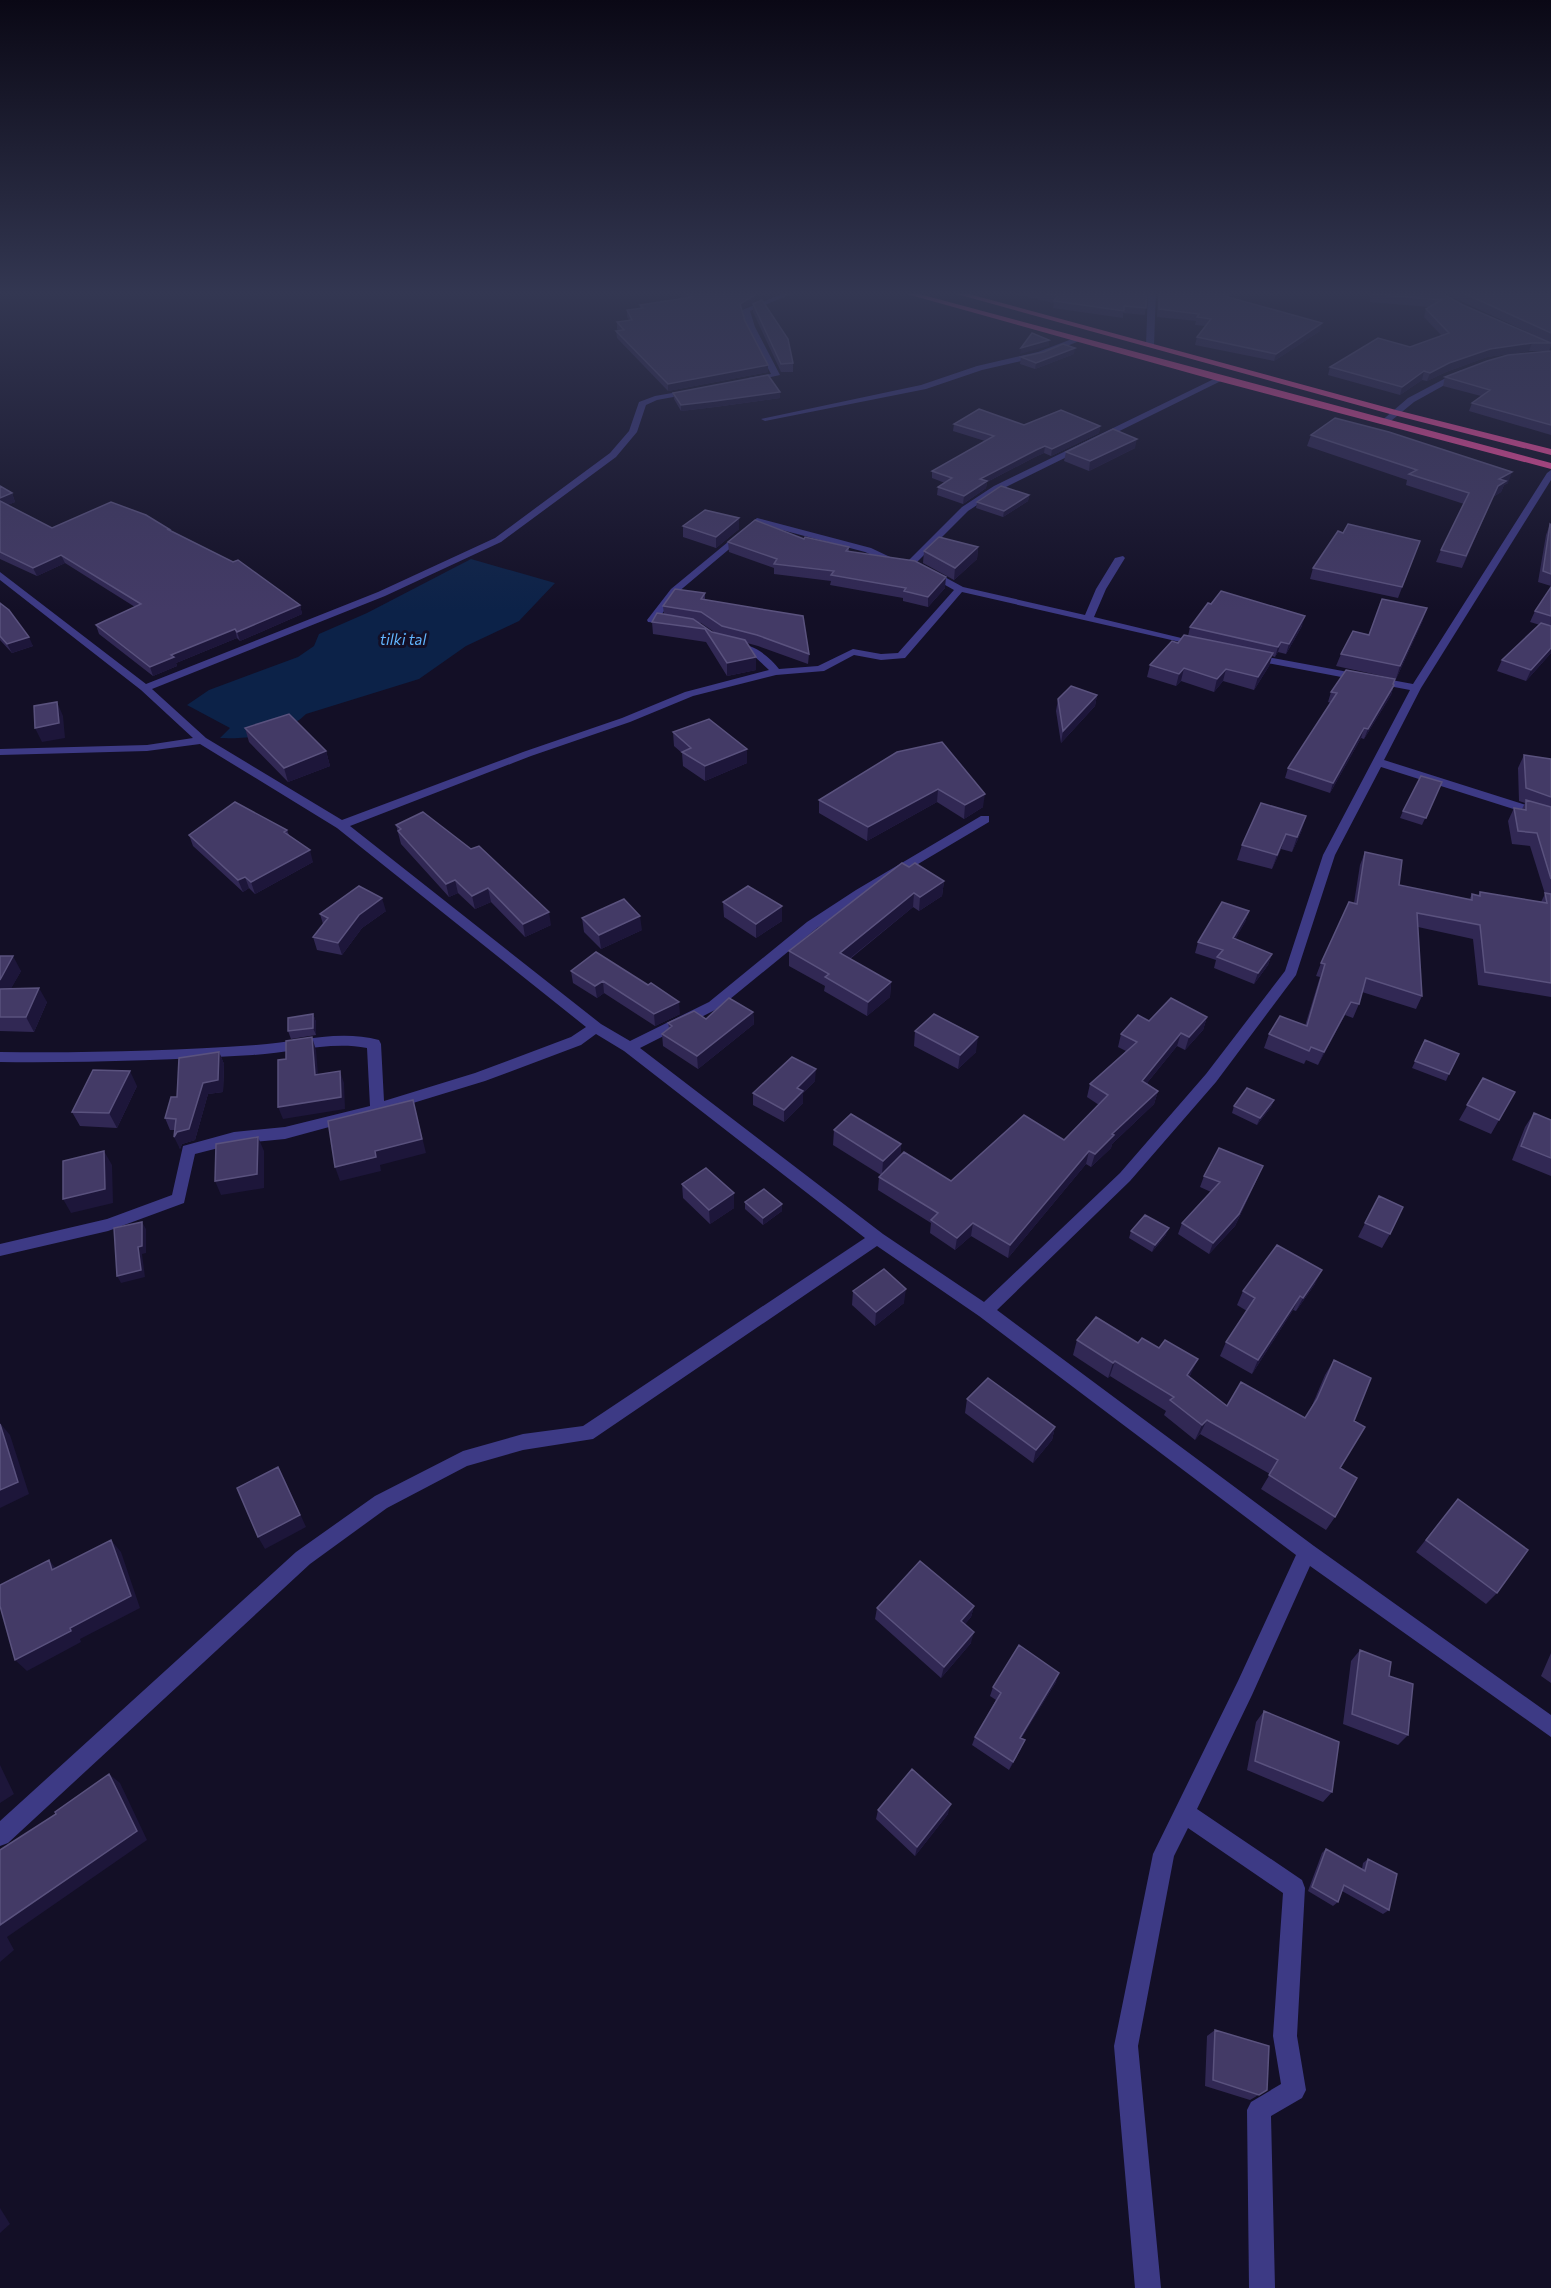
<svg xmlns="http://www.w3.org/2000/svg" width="1551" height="2288" viewBox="0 0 1551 2288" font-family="Commissioner,sans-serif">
<rect width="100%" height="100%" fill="#130f26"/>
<!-- water -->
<path fill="#0c2248" d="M471 559 555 583 519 621 466 646 419 679 306 714C285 735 249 739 220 738L230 728 187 705 209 690 298 657 314 646 319 634 367 613Z"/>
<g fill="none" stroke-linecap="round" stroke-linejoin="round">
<!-- street -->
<path fill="#3d3a85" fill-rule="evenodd" d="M790 291H799L750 311 755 327 780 375 748 382V378L771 374 747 327 742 310Z
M1148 291H1156L1154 345 1150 347 1146 345Z
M1077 337 1084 339 1043 356 982 370 926 389 765 421 761 419 921 385 977 366 1038 352Z
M1461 370 1468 372 1414 402 1386 425 1379 423 1408 398Z
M1218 377 1225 379 1000 490 968 511 917 562 963 587 1085 615 1096 589 1115 558 1123 556 1125 558 1106 589 1094 617 1202 643V647L962 592 905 658 881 660 854 655 824 671 776 675 693 696 630 722 531 756 350 826 601 1024 630 1041 709 1002 807 922 856 890 981 816H989V822L864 896 817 928 719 1008 640 1048 883 1234 984 1302 1120 1173 1206 1074 1285 971 1323 855 1410 690 1251 660 1246 657 1251 654 1413 684 1547 473 1551 470V480L1421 688 1384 760 1551 813V821L1381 767 1335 855 1296 975 1216 1082 1130 1181 997 1310 1314 1546 1551 1715V1737L1310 1566 1252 1695 1197 1809 1302 1880 1305 1888 1297 2036 1306 2090 1302 2098 1271 2116 1275 2288H1249L1247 2110 1251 2102 1281 2084 1273 2036 1283 1893 1188 1828 1174 1856 1138 2046 1161 2288H1135L1114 2046 1153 1854 1238 1681 1296 1555 979 1316 877 1246 593 1439 523 1450 467 1466 387 1508 310 1564 8 1843 0 1846V1821L296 1552 375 1496 463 1451 523 1434 583 1426 865 1238 624 1051 596 1034 581 1045 485 1081 377 1114 285 1139 234 1144 195 1154 184 1203 108 1231 0 1256V1244L107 1219 172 1195 183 1146 234 1132 285 1127 370 1106 367 1048C329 1041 291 1053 253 1055 169 1060 84 1063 0 1062V1052C85 1053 171 1051 256 1045 297 1042 339 1029 379 1040L381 1044 384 1101 475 1073 571 1037 586 1027 337 828 200 744 147 751 0 755V749L147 745 193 738 141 690 0 580V572L146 684 378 592 495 538 610 453 629 431 639 402 655 396 695 389V393L657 400 646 405 637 432 616 457 501 542 385 596 152 689 206 738 342 820 523 752 622 718 685 692 769 670 754 656 728 647V643C747 640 768 654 779 669L818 666 853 649 881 654 898 653 954 590 906 563 962 507 994 486Z
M757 518 871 548 905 564 897 566 865 552 759 524 677 593 659 618 676 621V625L648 622 647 620 671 589Z"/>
<!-- highway -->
<path fill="#ff4fa3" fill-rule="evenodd" d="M896 291H908L1551 463V469L1218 381Z
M946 291H958L1396 410 1551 449V455L1390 414Z"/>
</g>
<!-- wall -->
<path fill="#312854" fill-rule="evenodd" d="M162 291H185L162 292Z
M680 291H750L755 302 741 310 745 321 768 372 668 391 617 338 616 331H619L617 329V322L629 320 627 317V310L640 309V305L684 298 681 296Z
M1003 291H1147L1145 315 1123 313V318L1053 308 1054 303Z
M1158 291H1229L1228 297 1320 331 1274 361 1195 345 1197 337 1206 326 1195 325 1196 321 1157 317Z
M1247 291H1301L1300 295Z
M1370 291H1438L1463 305 1532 334 1439 291H1551V346L1549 351H1529L1487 357 1446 372 1427 381 1422 380 1400 395 1328 375 1330 367 1410 347 1442 336 1424 317 1426 309 1429 307 1370 302Z
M753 304 793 363V372H781L753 312Z
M1551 351V435L1469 411 1472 403 1481 396 1443 386 1445 377Z
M1074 354 1035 369 1020 364 1021 357Z
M780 392V398L715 407 681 411 674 399 673 393Z
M954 424 1024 425 1100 426 1099 433 1051 456 1044 453 1035 457 987 482 986 488 963 504 937 495 938 487 945 483 932 478V471L985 441 953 431Z
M1311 435 1508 483 1504 485 1501 492 1493 497 1462 568 1436 562 1441 550 1464 504 1406 485 1407 480 1307 446Z
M1135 448 1089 471 1064 461 1066 452Z
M0 486 12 493 15 502 7 505 52 528 169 531 300 605 302 614 240 641 237 638 176 663 177 666 153 676 99 634 96 625 135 607 65 563 37 576 0 559Z
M1029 495 1028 501 1003 517 976 508 977 502Z
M739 518V529L716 548 683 537V526Z
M1550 524 1551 525V586L1538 582 1546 535Z
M1343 533 1420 541 1398 598 1310 579 1313 568Z
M804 539 849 547V551L945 588 928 607 903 601V598L830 585 831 581 774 574V568L729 552 728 542Z
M978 547 977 559 954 580 923 563 924 551Z
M1551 587V653L1526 681 1497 671 1502 660 1540 625 1530 622 1535 611Z
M705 593V599L809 654 808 664 758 646 747 643 756 670 727 676 706 642 653 634 652 622 664 615 663 606ZM696 622 701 623 717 634 712 632Z
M0 603 33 646 12 653 0 640Z
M1423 620 1396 679 1336 666 1341 654 1369 635Z
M1302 626 1286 654 1278 652 1275 657 1272 656 1269 666 1254 690 1223 681 1214 692 1181 681 1176 686 1147 677 1150 665 1188 636 1190 627Z
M1393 684 1394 685 1391 695 1364 739 1361 738 1330 793 1285 778 1288 768 1331 703 1328 702 1331 692Z
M1097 695 1095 706 1061 743 1056 711 1058 699Z
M245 728 326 751 330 766 288 782 249 742Z
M673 732 747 749V763L705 781 683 766 682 753 674 746Z
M897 752 983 807 964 819 937 802 867 841 819 813V800Z
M1524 755 1551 759V997L1478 985 1473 939 1418 927 1422 996 1416 1009 1362 992 1359 1004 1353 1018 1345 1015 1318 1065 1306 1060 1304 1064 1264 1048 1269 1034 1305 1026 1320 977 1316 976 1321 963 1354 903 1360 865 1365 852 1399 885 1469 900 1472 894 1478 896 1480 892 1541 902 1545 894 1530 846 1512 844 1508 821 1514 808 1522 809 1525 803 1519 801 1518 768Z
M1442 782 1422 825 1400 818 1403 811Z
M396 825 551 925 525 937 491 902 475 909 458 893 449 897 401 844Z
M287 830 289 835 313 862 255 894 249 888 243 892 193 846 189 835Z
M1302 830 1292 852 1281 849 1272 869 1237 860 1242 845Z
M909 867 944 881 942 896 919 911 913 907 850 959 891 982 890 997 867 1016 824 991 825 986 789 966V951Z
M723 902 782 906V921L756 938 724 917Z
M386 911 362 928 342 955 317 950 313 937 323 924 320 914Z
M1249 911 1245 922 1235 939 1272 954 1268 965 1254 984 1214 968 1216 960 1195 953 1198 942Z
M582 918 642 930 601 949 584 932Z
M596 952 680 1014 655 1026 604 993 597 998 573 983 571 971Z
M0 956 21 971 11 988 47 1002 34 1032 0 1031Z
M753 1012 754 1024 698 1069 663 1046 662 1034 669 1028 668 1023Z
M313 1014 316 1022V1035L291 1039 288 1031Z
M1207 1017 1203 1030 1185 1050 1177 1046 1147 1083 1158 1091 1154 1104 1112 1144 1111 1148 1091 1167 1086 1164 1008 1258 971 1236 955 1250 930 1233 931 1223 878 1190 879 1177 881 1175 833 1145 834 1130 901 1144 900 1156 951 1181 1064 1140 1099 1105 1087 1097 1090 1084 1126 1051 1118 1047 1121 1034 1149 1021Z
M915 1031 976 1052 958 1069 914 1046Z
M1425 1040 1449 1074 1446 1081 1412 1068Z
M219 1052 224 1064 223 1092 208 1094 195 1140 182 1144 180 1149 175 1130H170L165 1118 177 1097Z
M1483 1078 1515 1092 1491 1134 1459 1120Z
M815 1081 803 1093V1103L784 1122 753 1105V1093Z
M137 1086 117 1128 80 1126 72 1112Z
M1274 1100 1271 1107 1257 1125 1232 1113 1234 1106Z
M1534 1113 1551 1120V1176L1512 1160 1525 1127Z
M1204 1176 1258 1177 1235 1226 1209 1254 1178 1234 1182 1223 1211 1192 1200 1187Z
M682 1184 734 1208 710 1224 683 1198Z
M1379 1196 1390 1234 1382 1248 1358 1237Z
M745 1202 782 1204V1211L763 1225 745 1209Z
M1131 1231 1166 1235 1152 1252 1129 1238Z
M1315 1284 1296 1311 1293 1310 1252 1374 1220 1356 1226 1342 1247 1311 1237 1305 1243 1291Z
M853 1291 904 1303 875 1326 852 1305Z
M1077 1340 1191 1374 1189 1377 1227 1406 1305 1418 1311 1408 1325 1375 1334 1360 1354 1421 1340 1468 1335 1517 1326 1530 1261 1489 1270 1474 1200 1434 1195 1440 1164 1415 1166 1411 1110 1376 1108 1378 1073 1355Z
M967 1399 1055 1427 1052 1440 1033 1463 965 1413Z
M1458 1499 1497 1593 1486 1604 1416 1552Z
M974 1606 971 1617 965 1624 971 1643 941 1678 875 1619 877 1608Z
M1360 1650 1389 1676 1408 1735 1398 1745 1343 1724 1351 1661Z
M1551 1653V1683L1541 1676Z
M1056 1682 1021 1738V1749L1009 1770 972 1745 975 1737 996 1700 990 1696 993 1687Z
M1264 1711 1332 1792 1323 1802 1247 1770 1256 1722Z
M878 1810 948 1814 915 1856 876 1819Z
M1326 1849 1362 1869 1363 1863 1368 1859 1389 1910 1383 1914 1342 1891 1338 1902 1333 1906 1308 1891 1322 1853Z
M1215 2030 1267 2090 1250 2100 1205 2086 1207 2036Z"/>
<!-- shaded-wall -->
<path fill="#1d163a" d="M755 295V302L740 311V304Z
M1322 323 1320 331 1274 361 1276 354Z
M1049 340V346L1020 354 1021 348Z
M1532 343 1529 351 1487 357 1446 372 1427 381 1430 373 1449 363 1490 349Z
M1075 348 1074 354 1035 369 1036 363Z
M768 365V372L668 391V384Z
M1424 371 1422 380 1400 395 1402 387Z
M780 392V398L715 407 681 411V405Z
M1100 426 1099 433 1051 456 1052 449Z
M1137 439 1135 448 1089 471 1090 461Z
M1045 446 1044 453 1035 457 987 482 986 488 963 504 964 496 980 479 1036 450Z
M1512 472 1508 483 1504 485 1501 492 1493 497 1462 568 1499 479Z
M12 493 15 502 1 508 0 498Z
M1029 495 1028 501 1003 517 1004 511Z
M739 518V529L716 548V537Z
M978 547 977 559 954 580 955 568Z
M61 555 65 563 37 576 33 568Z
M946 577 945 588 928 607V597Z
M300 605 302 614 240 641 237 632Z
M1427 608 1423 620 1396 679 1400 666Z
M1305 616 1302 626 1286 654 1289 644Z
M235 629 237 638 176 663 177 666 153 676 150 667 171 655Z
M29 637 33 646 12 653 7 644Z
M1281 642 1278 652 1275 657 1278 647Z
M1551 648V653L1526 681 1531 670Z
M1273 653 1269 666 1254 690 1258 677Z
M756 657V670L727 676V663Z
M1184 668 1181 681 1176 686 1179 674Z
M1226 669 1223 681 1214 692 1217 679Z
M1394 685 1391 695 1364 739 1368 729Z
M1097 695 1095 706 1061 743 1063 731Z
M57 702 63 716 65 738 42 742 35 728Z
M1364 728 1361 738 1330 793 1333 783Z
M747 749V763L705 781V766Z
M326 751 330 766 288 782 284 768Z
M938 789 937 802 867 841 868 827Z
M985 794 983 807 964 819 965 805Z
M1306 816 1302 830 1292 852 1297 837Z
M1286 834 1281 849 1272 869 1277 855Z
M310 850 313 862 255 894 251 882Z
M245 877 249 888 243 892 238 880Z
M455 880 458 893 449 897 446 884Z
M944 881 942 896 919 911 920 897Z
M488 888 491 902 475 909 472 896Z
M914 893 913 907 839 967 840 953Z
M382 898 386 911 362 928 342 955 338 943 359 915Z
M782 906V921L756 938V924Z
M1249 911 1245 922 1230 949 1233 938Z
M549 912 551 925 525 937 523 924Z
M640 916 642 930 601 949 599 935Z
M1272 954 1268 965 1254 984 1258 973Z
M13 956 21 971 3 1003 0 997V980Z
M603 981 604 993 597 998 595 986Z
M891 982 890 997 867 1016 868 1002Z
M39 988 47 1002 34 1032 26 1017Z
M679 1002 680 1014 655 1026 654 1014Z
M1351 1002 1345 1015 1318 1065 1324 1052Z
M753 1012 754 1024 698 1069 697 1056Z
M313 1014 316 1022V1035L313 1028Z
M1207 1017 1203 1030 1185 1050 1189 1037Z
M1181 1033 1177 1046 1138 1094 1142 1081Z
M312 1037 316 1050 319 1087 315 1075Z
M978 1037 976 1052 958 1069 960 1055Z
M219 1052 224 1064 223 1092 208 1094 195 1140 182 1144 180 1149 174 1137Z
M816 1069 815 1081 803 1093V1103L784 1122V1110L797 1088Z
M130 1071 137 1086 117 1128 109 1113Z
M340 1071 344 1083 345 1109 283 1119 278 1107Z
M1158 1091 1154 1104 1112 1144 1111 1148 1091 1167 1095 1154 1112 1134Z
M413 1100 426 1153 380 1165 381 1171 340 1181 335 1167 375 1151Z
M1274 1100 1271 1107 1257 1125 1260 1118Z
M258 1137 264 1151V1188L221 1195 215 1181Z
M901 1144 900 1159 882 1175 883 1161Z
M104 1151 112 1165 113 1203 71 1213 63 1199Z
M1089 1151 1086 1164 1008 1258 1010 1245Z
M1263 1166 1235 1226 1209 1254 1213 1243Z
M734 1193V1208L710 1224 709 1210Z
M782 1204V1211L763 1225V1218Z
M142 1222 146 1229V1253L142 1254 145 1277 121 1283 117 1276 138 1247Z
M973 1223 971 1236 955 1250 957 1238Z
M1169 1228 1166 1235 1152 1252 1155 1245Z
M1322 1270 1315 1284 1296 1311 1303 1298Z
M906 1289 904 1303 875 1326 876 1312Z
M1300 1296 1293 1310 1252 1374 1258 1360Z
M1198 1359 1191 1374 1180 1390 1187 1375Z
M1115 1361 1110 1376 1108 1378 1113 1363Z
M1207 1420 1200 1434 1195 1440 1202 1425Z
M0 1423 10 1435 29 1494 0 1508Z
M1055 1427 1052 1440 1033 1463 1036 1450Z
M278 1467 285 1480 306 1527 265 1549 258 1537Z
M111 1540 121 1552 140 1608 80 1639 81 1642 27 1671 15 1660 70 1628Z
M49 1560 59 1572 52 1570Z
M974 1606 971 1617 958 1632 961 1621Z
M974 1632 971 1643 941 1678 944 1667Z
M1059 1673 1056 1682 1017 1746 1020 1738Z
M1025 1740 1021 1749 1009 1770 1013 1762Z
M0 1765 14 1794 0 1803Z
M109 1774 120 1783 147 1840 7 1937 14 1950 0 1962V1925Z
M951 1804 948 1814 915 1856 917 1847Z
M0 2208 10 2224 0 2233Z"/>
<!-- building -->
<path fill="#433a66" stroke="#5a527e" stroke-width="1.5" d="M682 291H750L755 295 740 304 745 321 768 365 668 384 616 331 624 330 617 322 632 320 627 310 643 308 640 305 692 297Z
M1034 291H1147L1146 308 1124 306V311L1054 301 1058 296Z
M1159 291H1229L1228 297 1322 323 1276 354 1197 337 1211 319 1197 317 1199 314 1159 309Z
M1372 291H1438L1463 305 1551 343H1532L1490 349 1449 363 1430 373 1424 371 1402 387 1330 367 1378 338 1410 347 1449 333 1426 309 1441 300 1372 294Z
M1459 291H1539L1551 296V333Z
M762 300 788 339 793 363 781 364 753 304Z
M1032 333 1049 340 1021 348Z
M1063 344 1075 348 1036 363 1021 357 1044 352Z
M1551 351V425L1472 403 1490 390 1445 377 1487 361 1508 355Z
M768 375 780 392 715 401 681 405 673 393Z
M979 409 1024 425 1061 410 1100 426 1052 449 1045 446 1036 450 980 479 987 481 964 496 938 487 952 478 932 471 994 436 954 424Z
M1335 418 1389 432 1512 472 1499 479 1506 481 1498 486 1466 556 1441 550 1469 493 1409 474 1417 470 1311 435Z
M1113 429 1137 439 1090 461 1066 452Z
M0 486 12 493 0 498Z
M1001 486 1029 495 1004 511 977 502Z
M0 501 52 528 111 502 146 515 169 529H167L233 562 238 560 300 605 237 632 235 629 171 655 174 657 150 667 96 625 141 604 61 555 33 568 0 552Z
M705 510 739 518 716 537 683 526Z
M755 520 804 539 805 537 849 547 846 551 915 561 946 577 928 597 904 591 906 588 831 575 834 571 774 564 777 559 728 542Z
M1348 524 1420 541 1402 587 1313 568 1338 531 1343 533Z
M1550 524 1551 525V574L1543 571Z
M939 537 978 547 955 568 924 551Z
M1551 587V616L1535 611Z
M675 589 705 593 701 599 803 616 809 654 757 635 722 626 701 612 663 606Z
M1221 591 1305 616 1289 644 1281 642 1278 647 1190 627 1208 603 1211 604Z
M1382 599 1427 608 1400 666 1341 654 1353 631 1369 635Z
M0 603 9 610 29 637 7 644 0 636Z
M657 613 693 619 712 632 745 640 756 657 727 663 705 629 652 622Z
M1541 623 1551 626V648L1531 670 1502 660Z
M1184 635 1273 653 1258 677 1226 669 1217 679 1184 668 1179 674 1150 665 1172 641 1178 643Z
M1346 670 1395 679 1393 684 1394 685 1368 729 1364 728 1333 783 1288 768 1337 693 1331 692Z
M1071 686 1097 695 1063 731 1058 699Z
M57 702 59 723 35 728 34 706Z
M289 714 326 751 284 768 245 728Z
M709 719 747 749 705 766 682 752 691 748 673 732Z
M942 742 985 794 965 805 938 789 868 827 819 800 897 752Z
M1524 755 1551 759V797L1526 788Z
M1421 776 1442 782 1426 818 1403 811Z
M1526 800 1551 807V879L1537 833 1518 831 1514 808 1526 810Z
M235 802 287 830 284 832 310 850 251 882 245 877 238 880 189 835Z
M1261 803 1306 816 1297 837 1286 834 1277 855 1242 845Z
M423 812 471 849 479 846 549 912 523 924 488 888 472 896 455 880 446 884 398 831 401 829 396 825Z
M1365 852 1402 860 1399 885 1472 900V894L1480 896V892L1547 903 1545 893 1551 894V983L1485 972 1480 925 1417 913 1422 996 1366 978 1359 1004 1351 1002 1324 1052 1311 1047 1309 1051 1269 1034 1280 1016 1307 1026 1325 964 1321 963 1349 902 1357 904Z
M902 863 909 867 915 863 944 881 920 897 914 893 840 953 891 982 868 1002 825 977 829 974 789 951Z
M359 886 382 898 359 915 338 943 313 937 328 918 320 914Z
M748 886 782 906 756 924 723 902Z
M624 899 640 916 599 935 582 918Z
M1222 902 1249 911 1233 938 1272 954 1258 973 1217 957 1223 950 1198 942Z
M596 952 648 985 651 983 679 1002 654 1014 603 981 595 986 571 971Z
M0 956H13L0 980Z
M39 988 26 1017H0V989Z
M729 998 753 1012 697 1056 662 1034 672 1026 668 1023 694 1011 706 1019Z
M1171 998 1207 1017 1189 1037 1181 1033 1142 1081 1158 1091 1112 1134 1114 1135 1095 1154 1089 1151 1010 1245 973 1223 957 1238 931 1220 938 1213 879 1177 904 1152 951 1181 1024 1115 1064 1140 1108 1095 1090 1084 1137 1042 1121 1034 1138 1015 1149 1021Z
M313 1014V1028L288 1031V1018Z
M934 1014 978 1037 960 1055 915 1031Z
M312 1037 315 1075 340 1071 341 1097 278 1107V1060L286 1059V1041Z
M1425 1040 1459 1054 1449 1074 1415 1061Z
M219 1052 218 1080 203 1083 189 1129 177 1132 174 1137 176 1119 165 1118 171 1097H177L179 1058Z
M792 1057 816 1069 797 1088 803 1091 784 1110 753 1093Z
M93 1070 130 1071 109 1113 72 1112Z
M1483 1078 1515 1092 1499 1120 1467 1105Z
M1247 1088 1274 1100 1260 1118 1234 1106Z
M413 1100 422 1139 375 1151 376 1157 335 1167 328 1121Z
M1534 1113 1551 1120V1158L1521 1146Z
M851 1114 901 1144 883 1161 834 1130Z
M258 1137 257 1174 215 1181 216 1144Z
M1219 1148 1263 1166 1239 1214 1213 1243 1182 1223 1220 1182 1204 1176Z
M104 1151 105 1189 63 1199V1161Z
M706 1168 734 1193 709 1210 682 1184Z
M764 1189 782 1204 763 1218 745 1202Z
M1379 1196 1403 1207 1390 1234 1365 1223Z
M1145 1215 1169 1228 1155 1245 1131 1231Z
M142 1222V1246L138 1247 141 1270 117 1276 114 1228Z
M1277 1245 1322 1270 1303 1298 1300 1296 1258 1360 1226 1342 1255 1298 1243 1291Z
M884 1269 906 1289 876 1312 853 1291Z
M1096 1317 1138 1343 1142 1338 1159 1348 1165 1340 1198 1359 1187 1375 1227 1406 1241 1382 1305 1418 1317 1399 1334 1360 1371 1378 1354 1421 1365 1427 1340 1468 1357 1478 1335 1517 1269 1475 1278 1460 1207 1420 1202 1425 1170 1400 1174 1397 1115 1361 1113 1363 1077 1340Z
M988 1378 1055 1427 1036 1450 967 1399Z
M0 1424 18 1482 0 1490Z
M278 1467 300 1515 258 1537 237 1488Z
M1458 1499 1528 1550 1497 1593 1426 1540Z
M111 1540 131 1596 70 1628 71 1631 15 1660 0 1606V1585L49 1560 52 1570Z
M920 1561 974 1606 961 1621 974 1632 944 1667 877 1608Z
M1019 1645 1059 1673 1020 1738 1025 1740 1013 1762 975 1737 1001 1693 993 1687Z
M1360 1650 1391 1662 1389 1676 1413 1684 1408 1735 1352 1714Z
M1264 1711 1339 1742 1332 1792 1255 1761Z
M912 1769 951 1804 917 1847 878 1810Z
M109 1774 137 1831 0 1925V1850L56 1814 55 1812Z
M1326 1849 1365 1871 1368 1859 1397 1874 1389 1910 1344 1885 1338 1902 1312 1887Z
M1215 2030 1269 2046 1267 2090 1259 2095 1213 2080Z"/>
<!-- sky -->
<linearGradient id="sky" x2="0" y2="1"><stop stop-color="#0a0815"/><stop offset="0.48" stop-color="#333752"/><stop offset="1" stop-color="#333752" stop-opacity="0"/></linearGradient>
<rect width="1551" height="611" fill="url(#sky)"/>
<g text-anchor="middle" stroke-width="6" stroke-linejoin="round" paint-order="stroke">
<!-- far-water labels -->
<g font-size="15" font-style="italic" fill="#62b6ff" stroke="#130f26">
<text x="403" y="645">tilki tal</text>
</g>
</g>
</svg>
